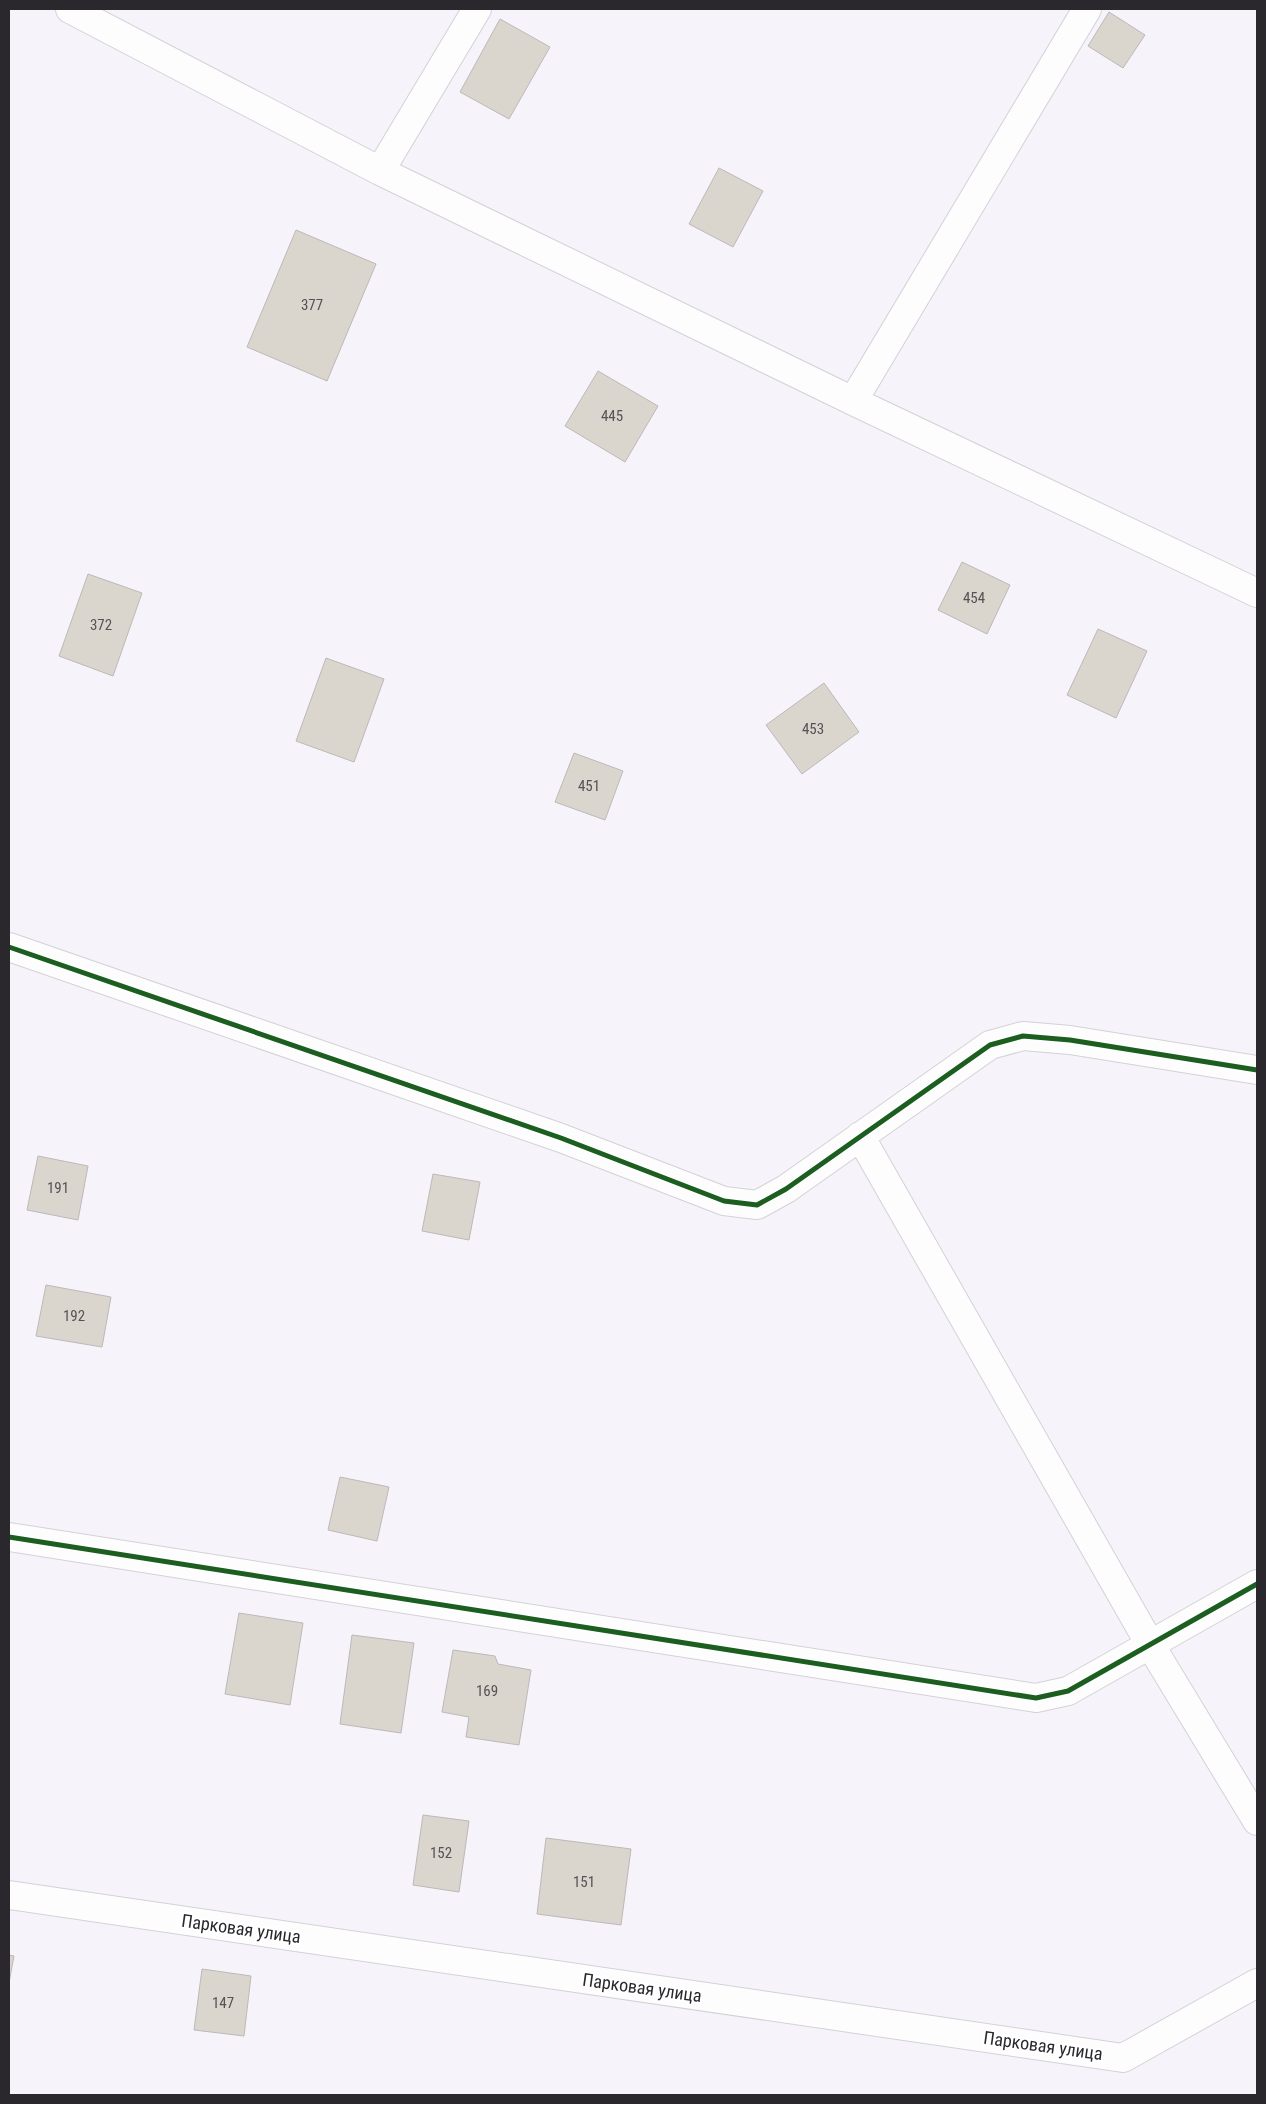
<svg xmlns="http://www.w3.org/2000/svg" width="1266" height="2104" viewBox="0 0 1266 2104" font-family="'Roboto Condensed',sans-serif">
<rect width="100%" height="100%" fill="#f6f3fa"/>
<!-- building -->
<path fill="#dad5cd" stroke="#bcb9b9" d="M1109 12 1145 35 1123 68 1088 46Z
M500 19 550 47 509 119 460 92Z
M719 168 763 191 733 247 689 224Z
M296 230 376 264 327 381 247 347Z
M598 371 658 406 625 462 565 426Z
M962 562 1010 585 987 634 938 610Z
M88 574 142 593 113 676 59 656Z
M1098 629 1147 651 1116 718 1067 695Z
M326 658 384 679 354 762 296 741Z
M824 683 859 732 802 774 766 725Z
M574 753 623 771 605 820 555 802Z
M38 1156 88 1166 78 1220 27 1210Z
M433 1174 480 1182 469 1240 422 1231Z
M46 1285 111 1297 102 1347 36 1336Z
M340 1477 389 1487 377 1541 328 1530Z
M239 1613 303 1623 290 1705 225 1694Z
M352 1635 414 1643 401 1733 340 1724Z
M453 1650 495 1656 498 1664 531 1670 519 1745 466 1737 469 1717 442 1712Z
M423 1815 469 1821 459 1892 413 1885Z
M546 1838 631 1849 621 1925 537 1914Z
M9 1955 14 1956 9 1983Z
M202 1969 251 1976 244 2036 194 2030Z"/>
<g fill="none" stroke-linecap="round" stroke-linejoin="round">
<!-- minor casing -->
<g stroke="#d4d1d7" stroke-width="30">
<path id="minor" d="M70 9 380 171 853 401 1257 593
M380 171 477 9
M853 401 1087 9
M9 947 561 1138 724 1201 757 1205 786 1189 990 1045 1023 1036 1070 1040 1257 1070
M860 1136 1151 1646 1257 1821
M9 1537 1036 1698 1068 1691 1257 1584
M9 1895 1123 2058 1257 1983"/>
</g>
<!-- minor -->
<use href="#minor" stroke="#fefdfe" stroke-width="28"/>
<!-- cycleway casing -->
<g stroke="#fff" stroke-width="8">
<path id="cycleway" d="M9 947 561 1138 724 1201 757 1205 786 1189 990 1045 1023 1036 1070 1040 1257 1070
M9 1537 1036 1698 1068 1691 1257 1584"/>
</g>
<!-- cycleway -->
<use href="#cycleway" stroke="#1b5e20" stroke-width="5"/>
</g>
<g text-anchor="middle" stroke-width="4.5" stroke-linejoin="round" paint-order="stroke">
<!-- number labels -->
<g font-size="15" fill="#565255">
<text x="312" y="310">377</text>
<text x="612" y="421">445</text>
<text x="974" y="603">454</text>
<text x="101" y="630">372</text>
<text x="813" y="734">453</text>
<text x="589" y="791">451</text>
<text x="58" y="1193">191</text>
<text x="74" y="1321">192</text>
<text x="487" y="1696">169</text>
<text x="441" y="1858">152</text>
<text x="584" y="1887">151</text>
<text x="223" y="2008">147</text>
</g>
<!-- street labels -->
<g font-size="18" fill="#2a272d" stroke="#fff">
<text transform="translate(241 1929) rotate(8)" y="6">Парковая улица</text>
<text transform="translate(642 1988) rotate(8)" y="6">Парковая улица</text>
<text transform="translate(1043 2046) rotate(8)" y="6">Парковая улица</text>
</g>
</g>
<!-- border -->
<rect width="1266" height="2104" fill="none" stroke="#2a272d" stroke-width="20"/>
</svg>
